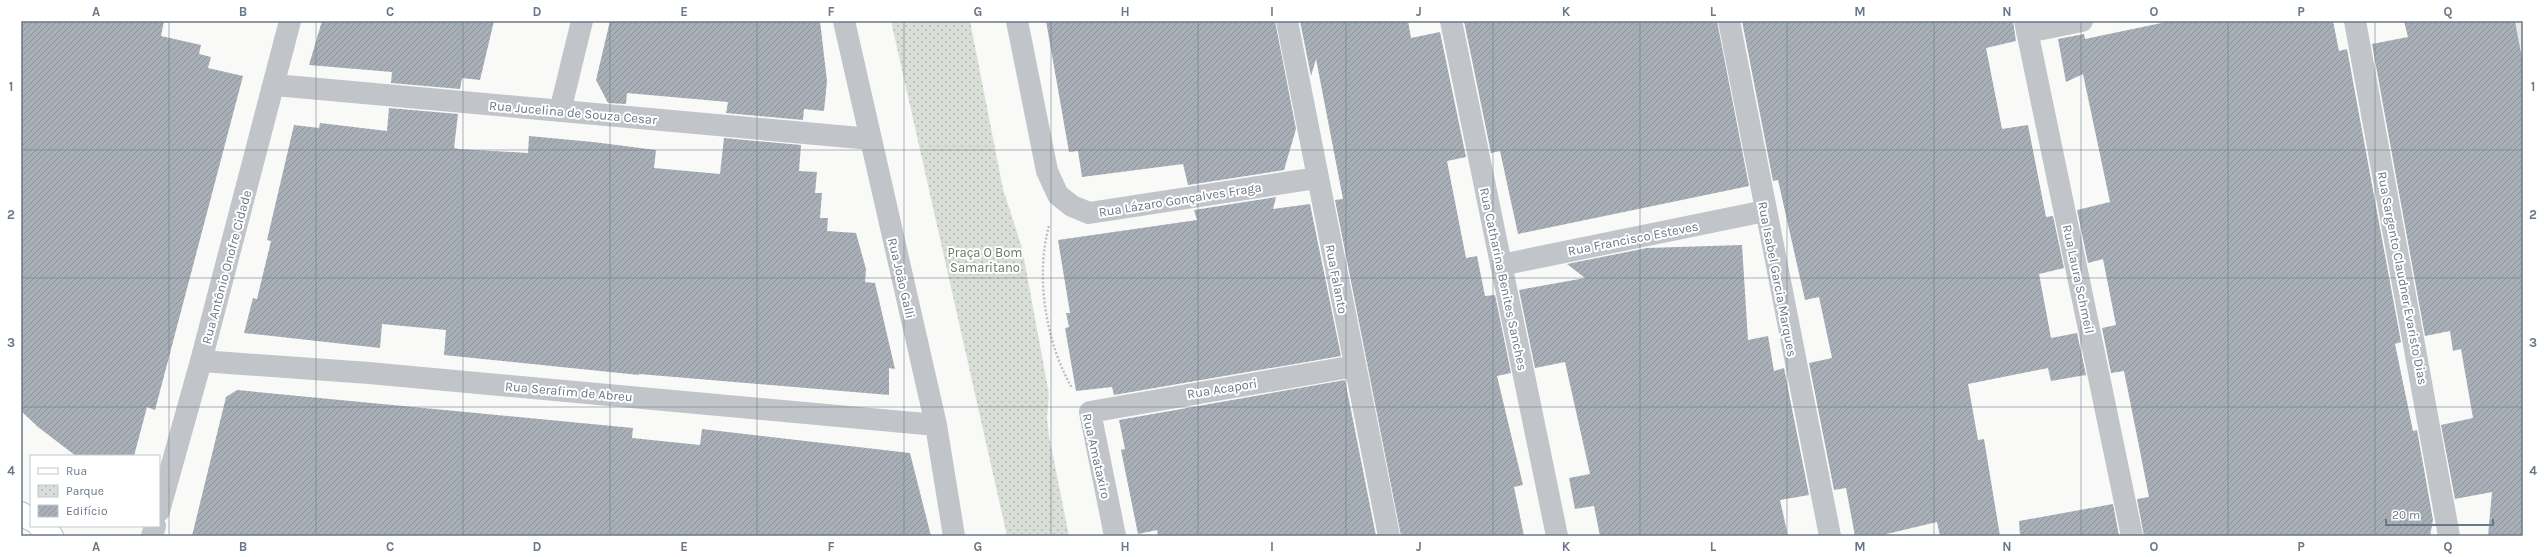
<svg xmlns="http://www.w3.org/2000/svg" width="2544" height="557" viewBox="0 0 2544 557" font-family="Karla,sans-serif">
<defs>
<pattern id="park-dots" width="8" height="8" patternUnits="userSpaceOnUse"><rect width="8" height="8" fill="#d9ded7"/><path d="M2 2h.1M6 6h.1" fill="none" stroke="#b4b9b4" stroke-width="1.8" stroke-linecap="round"/></pattern>
<pattern id="building-hatch" width="6" height="6" patternUnits="userSpaceOnUse"><rect width="6" height="6" fill="#a8afb7"/><path d="M-1 1l2-2M0 6l6-6M5 7l2-2" fill="none" stroke="#8d939a"/></pattern>
</defs>
<rect width="100%" height="100%" fill="#f9faf8"/>
<!-- built -->
<path fill="#e7e9e9" d="M2515 21H2523V59Z"/>
<!-- park -->
<path fill="url(#park-dots)" d="M891 21H970L1003 189 1022 248 1049 394 1047 418 1049 436 1069 536H1007Z"/>
<!-- building -->
<path fill="url(#building-hatch)" d="M21 21H164L161 36 201 45 199 54 211 57 208 68 243 76 155 410 147 407 134 456H76L38 427 21 411Z
M322 21H494L480 80 462 78 460 89 391 83 392 72 309 65Z
M610 21H820L827 81 824 111 804 109 803 120 726 113 728 102 627 93 626 104 608 103 596 80Z
M1046 21H1275L1296 129 1284 170 1188 185 1183 164 1082 177 1078 151 1069 152Z
M1300 21H1408L1411 38 1440 32 1466 157 1447 161 1466 258 1477 256 1485 296 1495 295 1511 373 1497 376 1523 485 1514 487 1524 536H1401L1335 200 1343 199 1316 59 1311 76Z
M1464 21H1717L1749 186 1518 234 1500 151 1491 153Z
M1742 21H2013L2016 41 1986 48 2002 129 2028 125 2046 217 2053 216 2064 268 2039 274 2051 338 2077 333 2086 375 2051 381 2048 368 1968 384 1978 440 1984 439 2000 536H1940L1937 522 1878 536H1855L1846 488 1834 490 1809 363 1832 358 1819 297 1805 300 1778 180 1773 181Z
M2171 21H2333L2339 51 2347 49 2401 342 2395 344 2413 431 2417 430 2433 520 2430 536H2144L2137 499 2149 497 2136 431 2124 371 2111 373 2102 328 2116 325 2103 259 2088 263 2077 210 2110 202 2083 74 2066 82 2058 39 2084 34 2085 39Z
M2404 21H2515L2523 63V536H2488L2492 492 2455 499 2441 425 2473 418 2461 349 2453 351 2450 331 2425 336 2372 44 2408 37Z
M389 108 458 114 454 148 459 149 528 153 529 136 593 142 656 150 654 168 720 174 724 138 801 145 799 171 817 172 815 193H822L820 218H828L827 231 856 233 866 269 865 282 875 283 895 369 889 368V395L639 374V375L444 355 446 330 382 324 380 348 244 333 253 298 257 299 271 241 267 240 294 125 319 128 320 123 387 131Z
M1276 197 1273 209 1310 204 1341 356 1114 395 1112 387 1076 391 1065 328 1069 327 1066 313H1070L1058 240 1197 220 1194 210Z
M1742 245 1748 340 1768 336 1774 371 1784 368 1809 495 1780 500 1788 536H1600L1594 506 1575 509 1569 478 1590 474 1565 362 1535 368 1519 290 1585 278 1567 264 1647 248Z
M1345 380 1376 536H1158L1157 530 1138 534 1121 450 1125 449 1119 420Z
M237 390 633 428 632 438 700 445 702 429 910 453 931 536H192L226 397Z
M2113 504 2119 536H2020L2019 521Z"/>
<g fill="none" stroke-linecap="round" stroke-linejoin="round">
<!-- major casing -->
<g stroke="#b5b9be" stroke-width="24">
<path id="major" d="M21 513 31 520
M39 526 52 536"/>
</g>
<!-- path -->
<path stroke="#bcbec1" stroke-width="2.5" stroke-dasharray="2 2" stroke-linecap="butt" d="M1049 226C1035 277 1046 343 1072 388"/>
<!-- minor -->
<path stroke="#c1c5c9" stroke-width="22" d="M844 21 936 425 954 536
M1017 21 1047 171 1058 195 1072 206 1089 213 1317 178
M1287 21 1389 536
M1451 21 1557 536
M1729 21 1830 536
M2025 21 2132 536
M2355 21 2449 536
M2027 32 2082 21
M275 85 871 139
M560 111 582 21
M1501 265 1765 211
M201 361 369 373 936 425
M159 511 201 361 290 21
M152 536 155 526
M1115 536 1090 412 1355 366"/>
<!-- major -->
<use href="#major" stroke="#fff" stroke-width="22"/>
</g>
<!-- grid -->
<path fill="none" stroke="#6a7787" stroke-width="1" stroke-opacity="0.55" d="M169 21V536M316 21V536M463 21V536M610 21V536M757 21V536M904 21V536M1051 21V536M1198 21V536M1346 21V536M1493 21V536M1640 21V536M1787 21V536M1934 21V536M2081 21V536M2228 21V536M2375 21V536M21 150H2523M21 278H2523M21 407H2523"/>
<g text-anchor="middle" stroke-width="4" stroke-linejoin="round" paint-order="stroke">
<!-- street labels -->
<g font-size="13" fill="#6a7787" stroke="#fff">
<text transform="translate(573 112) rotate(5)" y="5">Rua Jucelina de Souza Cesar</text>
<text transform="translate(1180 199) rotate(-9)" y="5">Rua Lázaro Gonçalves Fraga</text>
<text transform="translate(1633 238) rotate(-11)" y="5">Rua Francisco Esteves</text>
<text transform="translate(226 267) rotate(-75)" y="5">Rua Antônio Onofre Cidade</text>
<text transform="translate(902 278) rotate(77)" y="5">Rua João Galli</text>
<text transform="translate(2403 278) rotate(79)" y="5">Rua Sargento Claudner Evaristo Dias</text>
<text transform="translate(1337 279) rotate(79)" y="5">Rua Falanto</text>
<text transform="translate(1504 279) rotate(78)" y="5">Rua Catharina Benites Sanches</text>
<text transform="translate(1778 279) rotate(79)" y="5">Rua Isabel Garcia Marques</text>
<text transform="translate(2079 279) rotate(78)" y="5">Rua Laura Schmeil</text>
<text transform="translate(1222 388) rotate(-9)" y="5">Rua Acapori</text>
<text transform="translate(569 391) rotate(5)" y="5">Rua Serafim de Abreu</text>
<text transform="translate(1097 456) rotate(77)" y="5">Rua Amataxiro</text>
</g>
<!-- park labels -->
<g font-size="13" fill="#667a64" stroke="#fff">
<text x="985" y="257">Praça O Bom<tspan x="985" dy="15">Samaritano</tspan></text>
</g>
</g>
<!-- border -->
<rect width="2544" height="557" fill="none" stroke="#ffffff" stroke-width="44"/>
<!-- legend -->
<rect x="30" y="455" width="130" height="72" fill="#ffffff" stroke="#c3c9cf"/>
<rect x="38" y="468" width="20" height="6" fill="#ffffff" stroke="#c3c9cf"/>
<text x="66" y="475" font-size="12" fill="#6a7787">Rua</text>
<rect x="38" y="485" width="20" height="12" fill="url(#park-dots)" stroke="#c3c9cf"/>
<text x="66" y="495" font-size="12" fill="#6a7787">Parque</text>
<rect x="38" y="505" width="20" height="12" fill="url(#building-hatch)" stroke="#c3c9cf"/>
<text x="66" y="515" font-size="12" fill="#6a7787">Edifício</text>
<!-- scale -->
<path d="M2386 519v6h107v-6" fill="none" stroke="#6a7787" stroke-width="2"/>
<text x="2392" y="519" font-size="12" fill="#6a7787" stroke="#ffffff" stroke-width="3" paint-order="stroke">20 m</text>
<rect x="22" y="22" width="2500" height="513" fill="none" stroke="#6a7787" stroke-width="1.5"/>
<g font-size="13" text-anchor="middle" font-weight="bold" fill="#6a7787">
<text x="96" y="16">A</text>
<text x="243" y="16">B</text>
<text x="390" y="16">C</text>
<text x="537" y="16">D</text>
<text x="684" y="16">E</text>
<text x="831" y="16">F</text>
<text x="978" y="16">G</text>
<text x="1125" y="16">H</text>
<text x="1272" y="16">I</text>
<text x="1419" y="16">J</text>
<text x="1566" y="16">K</text>
<text x="1713" y="16">L</text>
<text x="1860" y="16">M</text>
<text x="2007" y="16">N</text>
<text x="2154" y="16">O</text>
<text x="2301" y="16">P</text>
<text x="2448" y="16">Q</text>
<text x="11" y="91">1</text>
<text x="2533" y="91">1</text>
<text x="11" y="219">2</text>
<text x="2533" y="219">2</text>
<text x="11" y="347">3</text>
<text x="2533" y="347">3</text>
<text x="11" y="475">4</text>
<text x="2533" y="475">4</text>
<text x="96" y="551">A</text>
<text x="243" y="551">B</text>
<text x="390" y="551">C</text>
<text x="537" y="551">D</text>
<text x="684" y="551">E</text>
<text x="831" y="551">F</text>
<text x="978" y="551">G</text>
<text x="1125" y="551">H</text>
<text x="1272" y="551">I</text>
<text x="1419" y="551">J</text>
<text x="1566" y="551">K</text>
<text x="1713" y="551">L</text>
<text x="1860" y="551">M</text>
<text x="2007" y="551">N</text>
<text x="2154" y="551">O</text>
<text x="2301" y="551">P</text>
<text x="2448" y="551">Q</text>
</g>
</svg>
